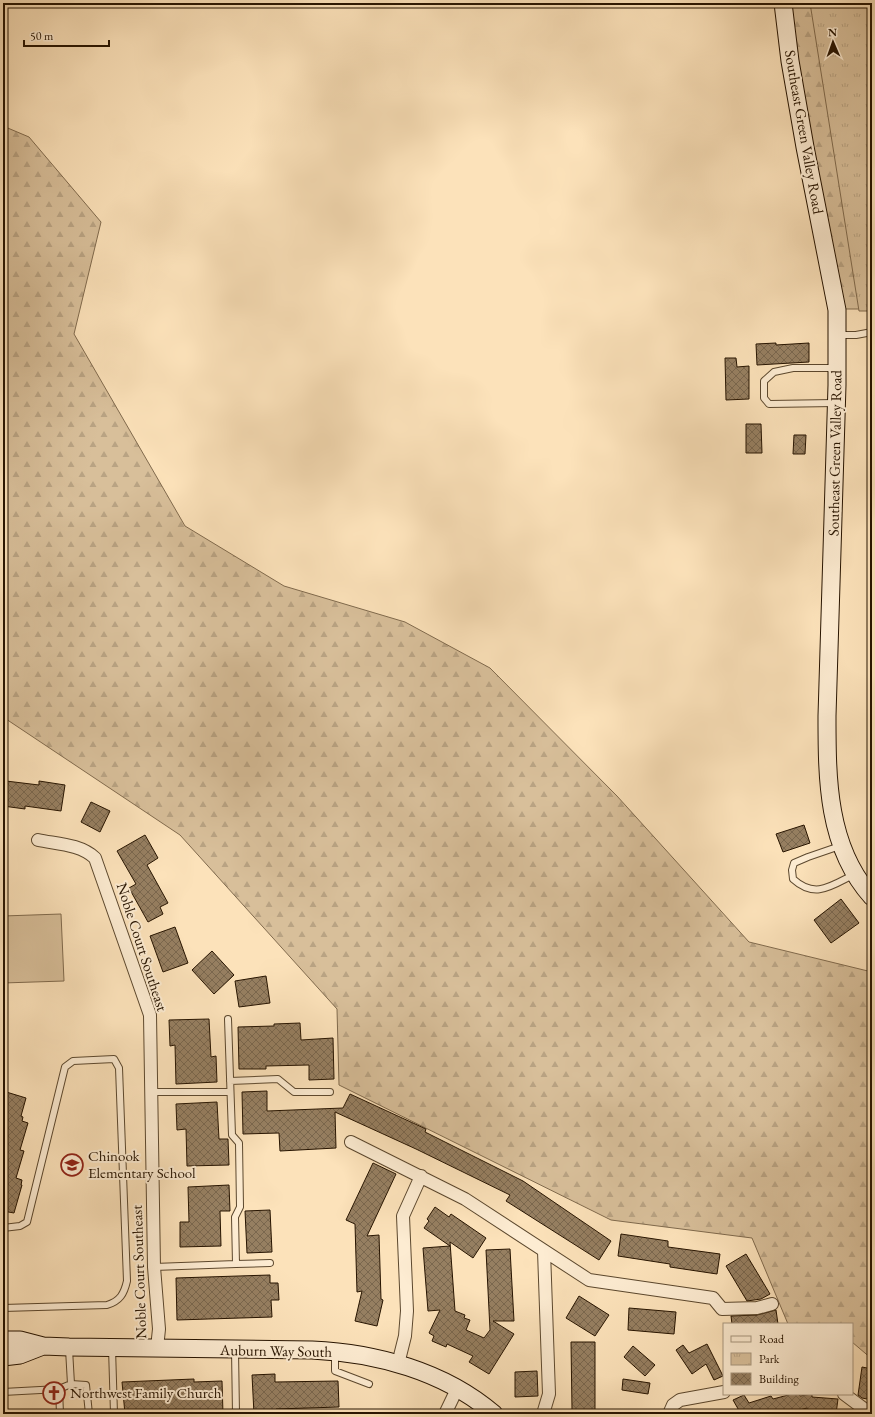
<svg xmlns="http://www.w3.org/2000/svg" width="875" height="1417" viewBox="0 0 875 1417" font-family="'EB Garamond',serif">
<defs>
<pattern id="forest-firs" width="22" height="20" patternUnits="userSpaceOnUse"><rect width="22" height="20" fill="#d8bf9a"/><path d="M5 1l3.5 6h-7zM16 11l3.5 6h-7z" fill="#b9a383"/></pattern>
<pattern id="park-tufts" width="24" height="20" patternUnits="userSpaceOnUse"><rect width="24" height="20" fill="#d8bf9a"/><path d="M3 7l-1-3M5 7V3M7 7l1-3M15 17l-1-3M17 17v-4M19 17l1-3" fill="none" stroke="#b9a383"/></pattern>
<pattern id="building-cross-hatch" width="8" height="8" patternUnits="userSpaceOnUse"><rect width="8" height="8" fill="#967f61"/><path d="M0 0l8 8M0 8l8-8" fill="none" stroke="#7a674e"/></pattern>
</defs>
<rect width="100%" height="100%" fill="#fce2ba"/>
<filter id="stains"><feTurbulence type="fractalNoise" baseFrequency=".005" numOctaves="4"/><feColorMatrix values="0 0 0 0 .2 0 0 0 0 .09 0 0 0 0 .02 0 0 0 .5 -.17"/></filter>
<radialGradient id="worn" r=".72"><stop offset=".6" stop-color="#630" stop-opacity="0"/><stop offset="1" stop-color="#630" stop-opacity=".3"/></radialGradient>
<!-- green -->
<path fill="#d8bf9a" stroke="#806a4d" d="M61 914 64 981 3 983V916Z"/>
<!-- forest -->
<path fill="url(#forest-firs)" stroke="#806a4d" d="M787 3H872V309H843Z
M3 126 29 137 101 222 74 334 185 526 284 586 405 622 490 668 617 796 749 942 872 972V1359L852 1342V1324H788L752 1238 611 1220 339 1085 337 1009 180 835 3 717Z"/>
<!-- park -->
<path fill="url(#park-tufts)" stroke="#806a4d" d="M810 3H872V311H859Z"/>
<!-- building -->
<path fill="url(#building-cross-hatch)" stroke="#271400" d="M776 343V345L809 343V362L757 365 756 344Z
M725 358H736L737 367 749 366V399L726 400Z
M746 424H761L762 453H746Z
M794 435H806L805 454H793Z
M6 781 39 785V781L65 785 61 811 25 806V809L3 806Z
M91 802 110 811 100 832 81 822Z
M804 825 810 843 783 852 776 834Z
M145 835 158 858 147 865 168 903 160 907 163 914 148 922 129 888 136 884 117 851Z
M841 899 859 923 831 943 814 920Z
M175 927 188 963 163 972 150 936Z
M212 951 234 975 214 994 192 970Z
M266 976 270 1003 239 1007 235 981Z
M209 1019 211 1057 216 1056 217 1082 176 1084 175 1045 170 1046 169 1020Z
M300 1023 301 1040 333 1038 334 1079 309 1080V1065L266 1066V1069H239L238 1027 274 1026V1024Z
M3 1091 26 1098 21 1116 23 1117 22 1121 28 1123 20 1150 24 1151 16 1178 22 1180 21 1185H22L14 1213 3 1211Z
M267 1091V1111L343 1108 350 1094 426 1129 425 1132 523 1181 611 1241 599 1260 506 1201 510 1195 416 1149 335 1112 336 1148 280 1151 279 1133 243 1134 242 1092Z
M217 1102 219 1139H228L229 1165 187 1166 186 1129 177 1130 176 1104Z
M373 1163 396 1174 367 1236 379 1235 381 1299 383 1300 377 1326 355 1321 362 1291 357 1292 355 1224 346 1220Z
M229 1185 230 1211H220L221 1246 180 1247V1222H189L188 1187Z
M435 1207 449 1217 451 1214 486 1238 473 1258 450 1242 455 1311 465 1315 464 1318 470 1320 466 1330 484 1338 490 1330 486 1250 510 1249 514 1321H493L514 1334 489 1374 469 1362 473 1356 447 1344 446 1347 432 1341 434 1336 429 1333 440 1310 428 1311 423 1248 450 1246 424 1228 429 1221 427 1219Z
M270 1210 272 1252 247 1253 245 1211Z
M621 1234 668 1241V1247L720 1254 717 1274 670 1267V1264L618 1256Z
M746 1254 770 1294 761 1299 747 1301 726 1266Z
M270 1275V1283H278L279 1300H271L272 1317 177 1320 176 1278Z
M579 1296 609 1315 595 1336 566 1318Z
M629 1308 676 1312 674 1334 628 1330Z
M776 1310 778 1324H732L731 1316 757 1315Z
M571 1342H595V1410H572Z
M707 1344 723 1376 714 1380 706 1364 692 1374 676 1350 683 1345 689 1353Z
M633 1346 655 1365 645 1376 624 1357Z
M862 1367 872 1369V1400L862 1398 858 1395Z
M537 1371 538 1396 515 1397V1372Z
M275 1374V1382L338 1381 339 1407 276 1409V1414H254L252 1375Z
M194 1379V1382L222 1381 223 1414H125L122 1382Z
M623 1379 650 1383 648 1394 622 1390Z
M792 1394H799L800 1396 812 1394V1397L838 1399 836 1414H808L807 1408 784 1414H741L733 1400 744 1395 749 1403 771 1396 773 1399Z"/>
<g fill="none" stroke-linecap="round" stroke-linejoin="round">
<!-- lane casing -->
<g stroke="#5c482e" stroke-width="8">
<path id="lane" d="M839 335H856L872 332
M835 403 769 404 764 398V381L774 372 793 368H837
M840 846 808 857 794 863 792 870 793 879C815 899 831 886 853 875
M228 1019 232 1135 239 1143 240 1207 235 1217 236 1264 270 1263
M230 1081 278 1079 294 1092H330
M152 1092H229
M3 1228 20 1226 27 1222 65 1067 73 1061 114 1059 119 1068 127 1281C124 1294 120 1301 107 1305L3 1308
M154 1267 236 1264
M112 1348 114 1414
M235 1350 236 1414
M335 1352V1371L369 1384
M71 1384 86 1385 89 1414
M59 1389 60 1414
M3 1392 59 1389 71 1384 69 1349"/>
</g>
<!-- street casing -->
<g stroke="#5c482e" stroke-width="14">
<path id="street" d="M38 840C57 844 80 844 95 858L150 1015 154 1267 159 1329 157 1348
M351 1142 465 1199 589 1280 713 1298 722 1309 757 1308 772 1304
M398 1364 405 1336 407 1311 403 1216 421 1176
M844 1394 871 1414
M445 1414 457 1389
M543 1414 549 1394 544 1251
M669 1414 673 1405 680 1400 724 1392"/>
</g>
<!-- secondary casing -->
<g stroke="#271400" stroke-width="19">
<path id="secondary" d="M783 3 790 61 805 147 837 310V385L827 716C827 779 827 847 872 897
M3 1340H20L43 1346 69 1347 312 1350C376 1353 444 1371 494 1414
M3 1357 20 1355 43 1346"/>
</g>
<!-- lane -->
<use href="#lane" stroke="#fdecd2" stroke-width="6"/>
<!-- street -->
<use href="#street" stroke="#fdecd2" stroke-width="12"/>
<!-- secondary -->
<use href="#secondary" stroke="#fdecd2" stroke-width="17"/>
</g>
<!-- icons -->
<defs>
<g id="school-ring" transform="scale(1.15)"><circle r="9.5" fill="#fdecd2" stroke="#8f2418" stroke-width="1.5"/><path d="M0-5L7-2L0 1L-7-2ZM-4 1L0 2.5L4 1V4Q0 6-4 4Z" fill="#8f2418"/></g>
<g id="church-ring" transform="scale(1.15)"><circle r="9.5" fill="#fdecd2" stroke="#8f2418" stroke-width="1.5"/><path d="M-1.2-6h2.4v3.5h3.3v2.4h-3.3V6h-2.4V-.1h-3.3v-2.4h3.3Z" fill="#8f2418"/></g>
</defs>
<g fill-rule="evenodd">
<use href="#school-ring" x="72" y="1165"/>
<use href="#church-ring" x="54" y="1393"/>
</g>
<g text-anchor="middle" stroke-width="4" stroke-linejoin="round" paint-order="stroke">
<!-- street labels -->
<g font-size="15" fill="#271400" stroke="#fdecd2">
<text transform="translate(804 132) rotate(80)" y="5">Southeast Green Valley Road</text>
<text transform="translate(835 453) rotate(-89)" y="5">Southeast Green Valley Road</text>
<text transform="translate(142 947) rotate(72)" y="5">Noble Court Southeast</text>
<text transform="translate(139 1272) rotate(-92)" y="5">Noble Court Southeast</text>
<text transform="translate(276 1351) rotate(1)" y="5">Auburn Way South</text>
</g>
<!-- poi labels -->
<g font-size="15" fill="#271400" stroke="#fdecd2" text-anchor="start">
<text x="88" y="1161">Chinook<tspan x="88" dy="17">Elementary School</tspan></text>
<text x="70" y="1398">Northwest Family Church</text>
</g>
</g>
<!-- margin -->
<rect width="875" height="1417" fill="none" stroke="#fce2ba" stroke-width="16"/>
<rect x="4" y="4" width="867" height="1409" fill="none" stroke="#271400" stroke-width="2"/>
<rect x="8" y="8" width="859" height="1401" fill="none" stroke="#271400"/>
<!-- legend -->
<rect x="723" y="1323" width="130" height="72" fill="#fdecd2" stroke="#a7967e"/>
<rect x="731" y="1336" width="20" height="6" fill="#fdecd2" stroke="#a7967e"/>
<text x="759" y="1343" font-size="12" fill="#271400">Road</text>
<rect x="731" y="1353" width="20" height="12" fill="url(#park-tufts)" stroke="#a7967e"/>
<text x="759" y="1363" font-size="12" fill="#271400">Park</text>
<rect x="731" y="1373" width="20" height="12" fill="url(#building-cross-hatch)" stroke="#a7967e"/>
<text x="759" y="1383" font-size="12" fill="#271400">Building</text>
<!-- north arrow -->
<g transform="translate(833 42) rotate(358)" stroke="#fdecd2" stroke-width="3" paint-order="stroke">
<path d="M0-3L7 15L0 10L-7 15Z" fill="#271400"/>
<text y="-6" font-size="11" font-weight="bold" text-anchor="middle" fill="#271400">N</text>
</g>
<!-- scale -->
<path d="M24 40v6h85v-6" fill="none" stroke="#271400" stroke-width="2"/>
<text x="30" y="40" font-size="12" fill="#271400" stroke="#fdecd2" stroke-width="3" paint-order="stroke">50 m</text>
<rect width="100%" height="100%" filter="url(#stains)"/>
<rect width="100%" height="100%" fill="url(#worn)"/>
</svg>
